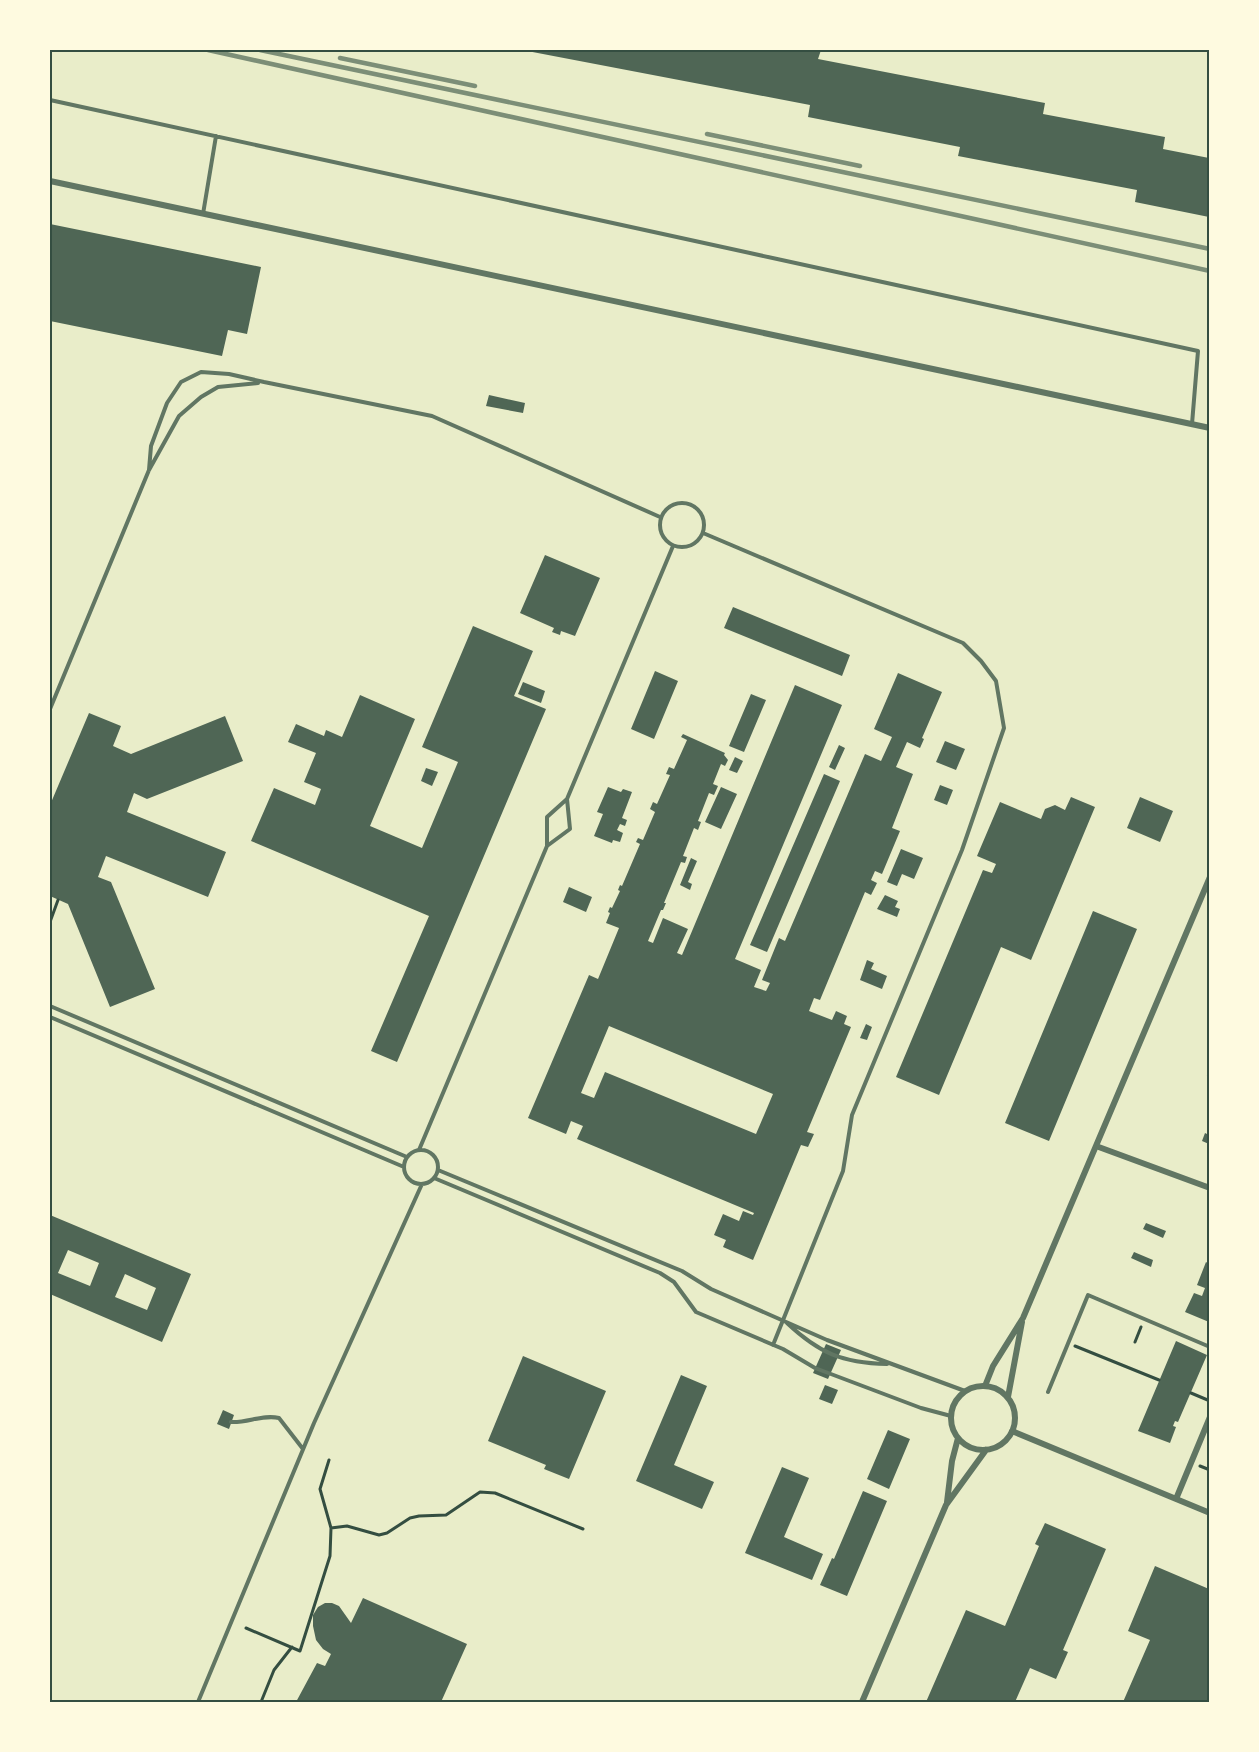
<svg xmlns="http://www.w3.org/2000/svg" width="1259" height="1752" viewBox="0 0 1259 1752" font-family="Figtree,sans-serif">
<rect width="100%" height="100%" fill="#e9edc9"/>
<!-- building -->
<path fill="#4f6655" fill-rule="evenodd" d="M522 50H821L818 59 1045 103 1043 114 1165 137 1163 149 1209 158V217L1135 202 1137 190 958 156 960 147 808 117 810 105Z
M50 224 261 267 247 334 228 330 222 356 50 321Z
M489 395 525 403 523 413 486 406Z
M545 555 600 578 575 636 561 631 560 635 552 632 554 628 520 613Z
M733 607 850 655 842 676 724 628Z
M473 626 533 651 514 696 546 709 397 1062 371 1051 429 916 251 841 274 788 315 805 321 789 304 782 316 753 288 742 296 724 324 736 326 730 342 737 360 695 415 719 370 826 422 848 458 762 422 747Z
M655 671 678 681 654 739 631 729Z
M898 673 942 692 922 738 924 739 920 748 907 742 896 767 913 774 892 828 900 831 882 874 875 871 871 880 877 883 871 895 865 892 820 1000 814 998 809 1011 832 1020 836 1011 847 1016 844 1024 851 1027 807 1132 814 1134 808 1147 801 1145 753 1260 723 1247 726 1240 714 1235 723 1214 739 1221 743 1211 753 1215 754 1213 577 1139 583 1126 571 1121 566 1134 528 1118 589 975 598 979 619 928 606 923 610 913 608 912 610 907 612 908 620 891 618 890 620 885 622 886 640 844 636 842 638 838 643 840 655 812 650 809 653 802 657 804 670 775 666 774 669 767 674 769 687 740 681 737 683 734 725 753 724 755 728 760 725 766 721 764 713 784 718 786 714 795 709 793 698 821 701 822 698 830 694 828 683 856 687 857 685 863 681 862 664 903H666L663 910H661L648 941 653 943 663 918 688 929 677 953 682 955 795 685 842 705 735 959 761 970 754 987 766 991 770 983 762 980 779 938 785 941 865 754 881 761 892 737 874 729ZM609 1026 773 1094 756 1134 605 1072 594 1098 581 1093Z
M523 682 545 691 541 703 518 694Z
M751 694 766 700 744 752 729 746Z
M89 713 121 726 113 746 131 754 225 716 243 761 147 799 134 793 127 812 226 852 208 897 106 856 98 877 111 882 155 989 110 1007 68 904 50 896V805Z
M945 741 965 749 956 770 936 762Z
M839 745 845 748 835 770 829 767Z
M735 757 743 761 737 773 729 770Z
M426 768 438 772 432 786 421 781Z
M824 774 840 781 767 952 750 945Z
M940 785 953 790 947 805 934 800Z
M608 787 621 792 623 789 632 792 622 818 627 820 625 826 620 824 617 830 623 833 620 842 613 840 612 843 594 836 603 814 597 812Z
M721 787 737 794 721 829 705 822Z
M1071 797 1095 807 1031 960 1001 947 939 1095 896 1077 983 870 992 873 996 864 977 856 1000 802 1041 819 1045 809 1055 805 1065 810Z
M1140 797 1173 811 1160 842 1127 828Z
M901 849 923 858 914 879 902 874 897 886 887 882Z
M691 858 697 861 688 882 692 884 690 890 680 885Z
M569 887 592 897 586 912 563 902Z
M885 895 898 901 895 907 900 909 897 917 877 909Z
M1093 911 1137 929 1049 1141 1005 1123Z
M867 960 874 963 871 969 887 976 882 989 860 980Z
M866 1024 872 1027 867 1040 860 1038Z
M1205 1133 1209 1135V1144L1202 1141Z
M50 1215 191 1274 162 1342 50 1294ZM68 1250 99 1263 90 1286 58 1273ZM125 1274 156 1288 147 1310 115 1297Z
M1146 1223 1166 1231 1163 1238 1143 1229Z
M1134 1252 1153 1260 1151 1267 1131 1258Z
M1206 1262 1209 1264V1322L1185 1312 1194 1293 1202 1296 1205 1288 1197 1285Z
M1176 1341 1207 1355 1178 1422 1175 1421 1173 1426 1176 1427 1170 1443 1138 1431Z
M826 1344 841 1350 828 1379 813 1373Z
M523 1356 606 1391 569 1479 544 1469 546 1465 488 1441Z
M681 1375 707 1386 674 1465 714 1482 702 1509 636 1481Z
M825 1385 838 1390 832 1404 819 1399Z
M223 1410 234 1415 229 1429 217 1424Z
M888 1430 910 1439 889 1489 867 1479Z
M782 1467 809 1478 784 1537 823 1554 812 1580 745 1553Z
M863 1491 887 1501 847 1596 820 1585 832 1558 834 1559Z
M1045 1523 1106 1549 1063 1650 1068 1652 1056 1679 1030 1668 1015 1702H926L966 1610 1005 1626 1039 1546 1035 1544Z
M1155 1566 1209 1589V1702H1123L1150 1640 1128 1631Z
M363 1598 467 1644 441 1702H296L317 1663 325 1666 331 1654 323 1649 316 1640 313 1626V1615L318 1607 325 1603H332L339 1606 351 1623Z"/>
<g fill="none" stroke-linecap="round" stroke-linejoin="round">
<!-- path -->
<path stroke="#344e41" stroke-width="3" d="M50 922 58 900
M1135 1342 1141 1327
M1075 1346 1159 1380
M1191 1393 1210 1401
M1200 1466 1210 1470
M331 1528 347 1526 379 1535 387 1533 410 1518 419 1516 446 1515 480 1492 495 1493 583 1529
M246 1628 300 1651 330 1556 331 1528 320 1489 329 1460
M261 1702 274 1670 292 1647"/>
<!-- service -->
<path stroke="#617663" stroke-width="4" d="M50 100 1198 351 1192 424
M203 214 216 136
M149 470 151 446 167 403 181 382 201 372 229 374 264 382 432 416 660 517
M660 525a22 22 0 1 1 44 0a22 22 0 1 1-44 0Z
M703 533 963 643 981 661 996 681 1004 728 962 850 852 1115 843 1171 773 1345
M50 709 149 470 179 416 201 397 218 387 258 383
M567 799 570 829 547 846V817L567 799 673 546
M50 1006 407 1157
M50 1017 404 1167
M1209 1075 1210 1073
M404 1167a17 17 0 1 1 34 0a17 17 0 1 1-34 0Z
M419 1150 547 846
M438 1170 682 1271 711 1289 827 1340 965 1391
M434 1178 660 1273 674 1282 696 1312 783 1349 815 1368 921 1408 951 1416
M787 1323C819 1353 842 1363 887 1364
M1048 1392 1088 1295 1210 1347
M231 1422C248 1423 263 1414 279 1418L303 1449
M198 1702 314 1423 422 1184"/>
<!-- minor -->
<path stroke="#617663" stroke-width="6" d="M50 181 1210 428
M1096 1146 1210 1188
M951 1418a32 32 0 1 1 64 0a32 32 0 1 1-64 0Z
M985 1386 993 1366 1023 1318 1210 877
M1008 1397 1022 1322
M1012 1431 1210 1513
M1176 1499 1210 1417
M947 1502 952 1461 958 1438
M862 1702 946 1505 986 1450"/>
<!-- rail -->
<path stroke="#7c8e77" stroke-width="4.5" d="M208 50 1210 271
M260 50 1210 249
M340 58 475 86
M707 134 860 166"/>
</g>
<!-- border -->
<rect width="1259" height="1752" fill="none" stroke="#fefae0" stroke-width="102"/>
<rect x="51" y="51" width="1157" height="1650" fill="none" stroke="#344e41" stroke-width="2"/>
</svg>
